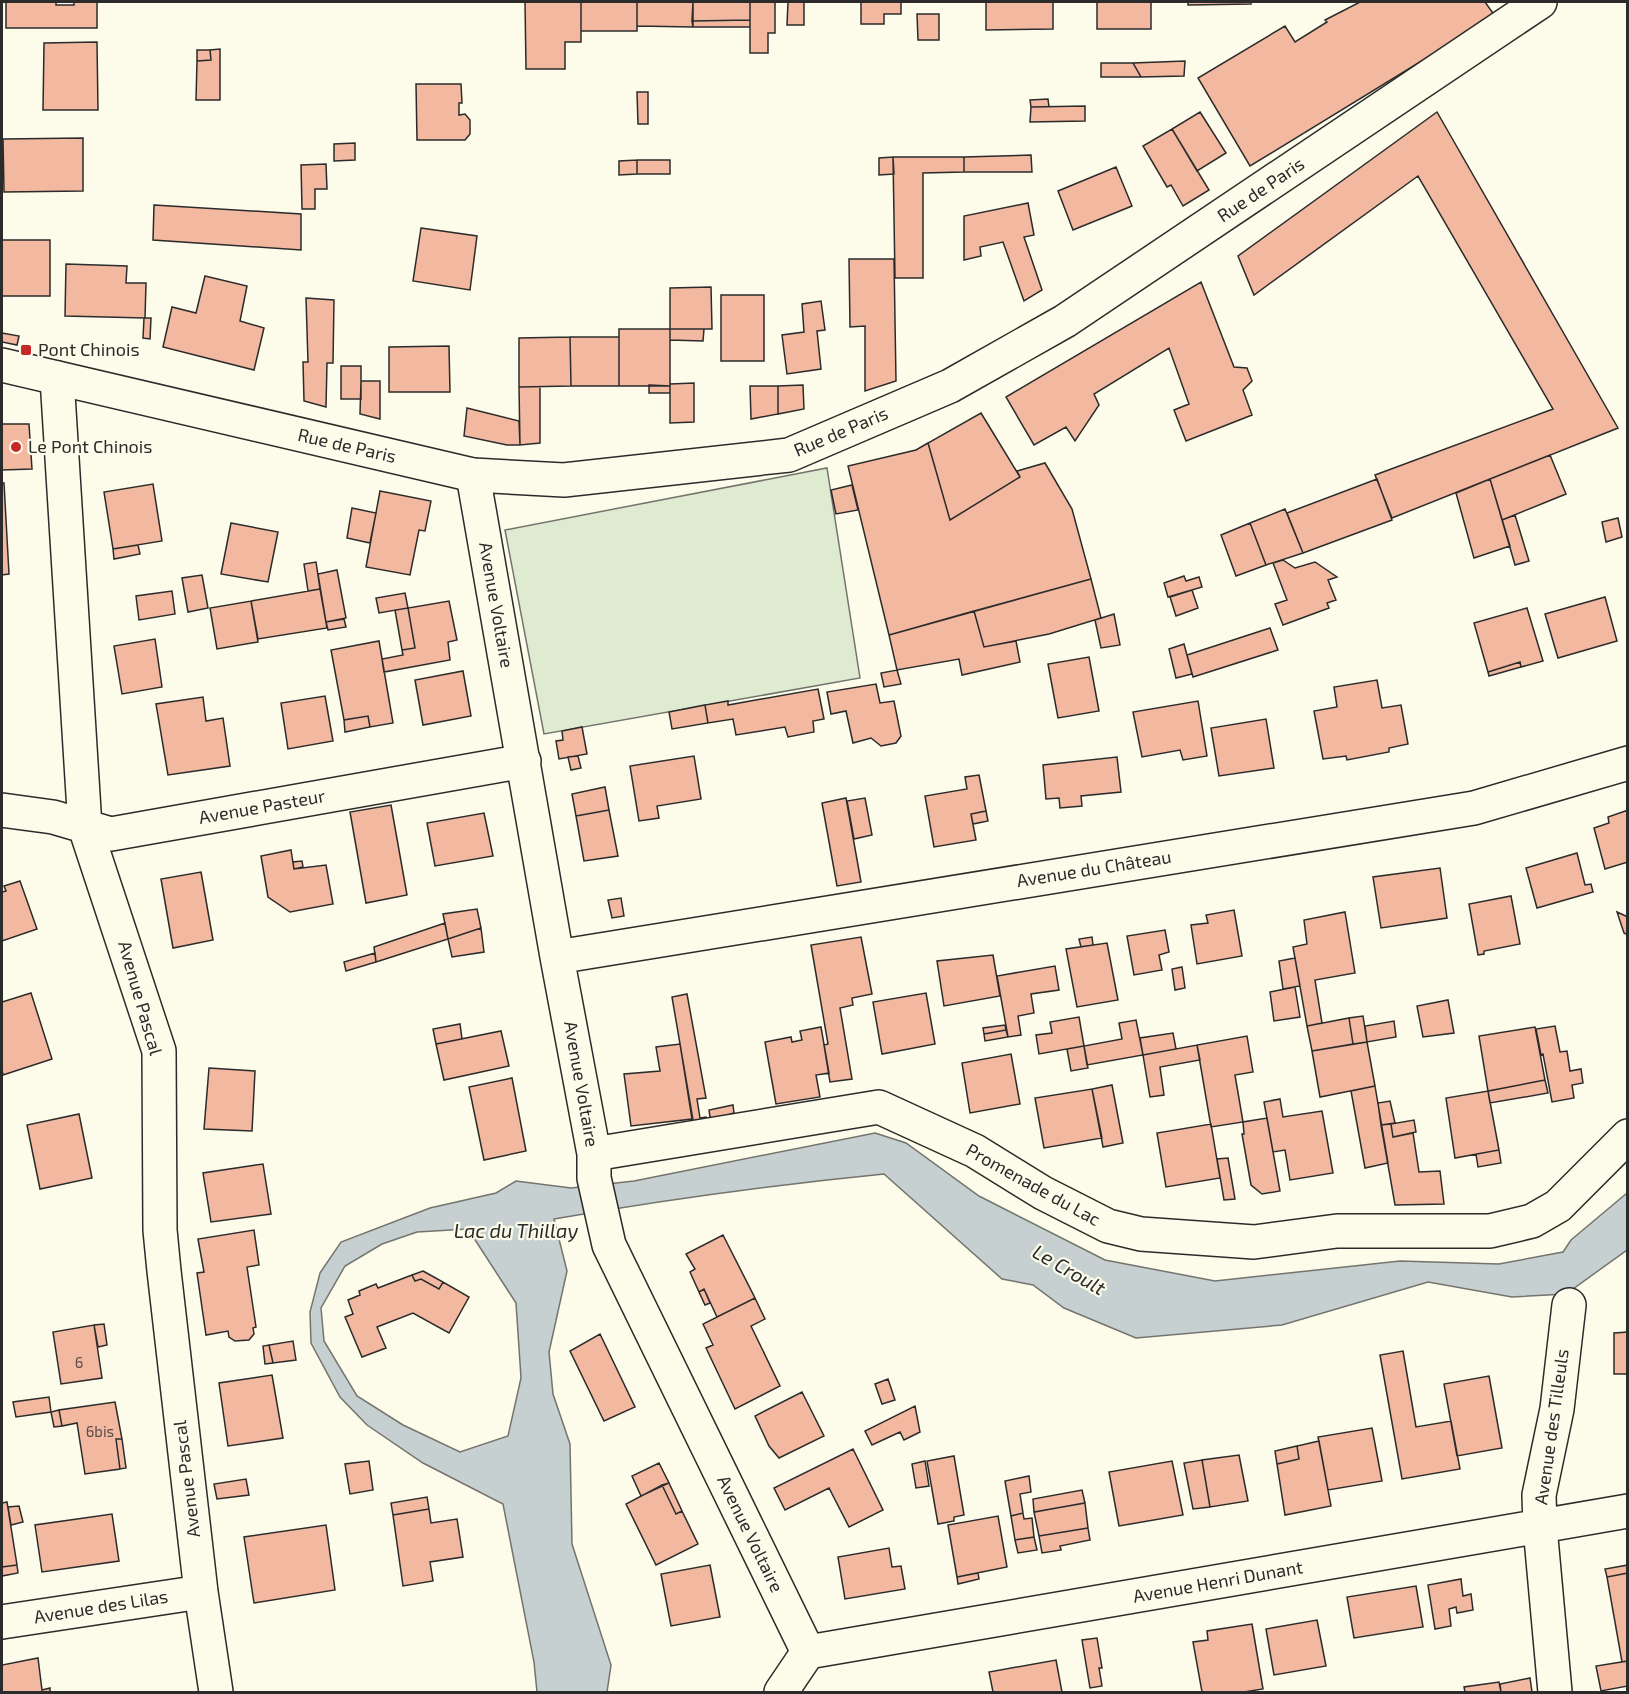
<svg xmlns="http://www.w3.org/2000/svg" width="1629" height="1694" viewBox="0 0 1629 1694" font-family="'Exo 2',sans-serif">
<rect width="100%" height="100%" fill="#fdfbea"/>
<!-- green -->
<path fill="#deebd1" stroke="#74746e" stroke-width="1.5" d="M827 468 860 678 544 734 505 530Z"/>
<!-- water -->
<path fill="#c7d0d0" stroke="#74746e" stroke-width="1.5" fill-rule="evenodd" d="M875 1133 906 1143 979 1196 1105 1260 1215 1281 1400 1261 1499 1264 1563 1252 1571 1240 1627 1193V1250L1566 1294 1512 1297 1428 1282 1282 1325 1136 1338 1064 1308 1033 1285 1002 1279 884 1174C773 1185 663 1200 554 1219L567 1271 549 1352 553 1394 570 1444 572 1544 611 1665 607 1692H537L534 1662 503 1504 423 1463 367 1425 340 1397 311 1343 310 1312 320 1273 341 1242 430 1208 496 1193 516 1181 571 1188 634 1181ZM468 1229 516 1303 521 1378 508 1436 460 1452 403 1425 357 1396 324 1341 321 1308 345 1266 382 1244 417 1232Z"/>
<!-- building -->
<path fill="#f2b8a0" stroke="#2b2b2b" stroke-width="1.5" d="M6 2H56V5H74V2H97V28H6Z
M525 2H581V42H565V69H526Z
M581 2H637V31H581Z
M637 2H693V27L637 26Z
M693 2H750V20L692 21Z
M750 2H775V33H768V53H750Z
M788 2H804V25H787Z
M861 2H901V14H884V24H861Z
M986 2H1053V29L986 30Z
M1097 2H1151V29H1097Z
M1188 2H1251V4L1188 5Z
M1360 2H1485L1495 16 1250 166 1198 78 1285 26 1295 42 1327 22 1325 20Z
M917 14H939V40H918Z
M750 20V27H693L692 21Z
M97 42 98 110H43L44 43Z
M220 49V100H196L197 61 211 60 210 50Z
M197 50H210L211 60 197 61Z
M1185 61 1184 76 1141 77 1133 63Z
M1101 63H1133L1141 77H1101Z
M416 84H461L462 103H459V115L465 114 470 120V134L465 140H417Z
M637 92H648V124H638Z
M1048 99 1049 107H1031L1030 100Z
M1085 106V121L1030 122 1031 107Z
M1200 112 1226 153 1197 171 1172 129Z
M1437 112 1618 428 1392 518 1375 475 1553 409 1418 176 1254 295 1238 256Z
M1172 129 1209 190 1183 206 1171 185 1167 187 1143 146Z
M83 138V191L4 192 3 139Z
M355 143V160L334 161V144Z
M1031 155 1032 172H964V157Z
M893 157 894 174 879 175V158Z
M893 157H964V172L923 173V278H895Z
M637 160H670V174H637Z
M637 160V174L619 175V161Z
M326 164 327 189H315V209H302L301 165Z
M1116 167 1132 206 1073 230 1058 191Z
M1028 203 1034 235 1024 237 1042 290 1024 301 1003 242 980 247 981 256 964 260V216Z
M154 205 301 214V250L153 240Z
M421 228 477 236 470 290 413 281Z
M2 240H50V296H2Z
M849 259H894L896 381 865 391V326L850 327Z
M66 264 127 266 126 283H146L145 318 65 316Z
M205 276 247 286 240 321 264 328 254 370 163 347 172 307 196 313Z
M1201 282 1234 367 1247 368 1252 381 1243 390 1252 415 1186 441 1174 410 1189 404 1169 348 1094 394 1099 405 1075 441 1066 427 1034 445 1006 397Z
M711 287 712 329H670V288Z
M721 295H764V361H721Z
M306 298 334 300 333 363H327L326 407 304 401 303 362H308Z
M821 301 825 330 817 331 821 369 787 374 782 335 804 332 802 304Z
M144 318H151L150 339 143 338Z
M619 329H670V386H619Z
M670 329H704L703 341 670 340Z
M2 333 19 336 17 345 2 342Z
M570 337H619V386H571Z
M570 337 571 386 519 387V338Z
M449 346 450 392H389V347Z
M341 366H361V399H341Z
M361 381H380V419L360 414Z
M694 383V422L670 423V384Z
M649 385 670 386V393H649Z
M803 385 804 409 778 414V386Z
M750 386H778V414L751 419Z
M519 387H540V443L520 445Z
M467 408 519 421 520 445H507L464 436Z
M981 413 1020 477 950 520 928 443Z
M2 424H29L32 469 2 470Z
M928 443 950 520 1020 477 1017 471 1045 463 1072 509 1091 579 889 635 848 466 916 450Z
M1550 455 1566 494 1502 520 1490 479Z
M1377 479 1392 520 1303 553 1287 513Z
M1490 479 1510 546 1474 558 1456 493Z
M2 483H4L9 574 2 575Z
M153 484 162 541 113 549 104 492Z
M852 485 858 510 836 514 831 490Z
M380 491 431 501 425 531 419 530 410 575 366 567Z
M352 508 376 513 370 543 347 538Z
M1285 509 1303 553 1266 565 1250 523Z
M1515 515 1529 561 1515 565 1502 520Z
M1618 518 1622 537 1606 542 1602 522Z
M231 523 278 532 268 582 221 574Z
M1250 523 1266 565 1236 576 1221 535Z
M138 545 140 554 114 559 113 549Z
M1283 560 1295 568 1315 562 1337 577 1328 580 1336 600 1327 603 1329 608 1283 625 1275 604 1287 600 1273 563Z
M316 562 320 589 308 591 304 564Z
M337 570 346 618 326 622 318 574Z
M202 575 208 608 188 612 182 578Z
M1184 576 1186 581 1199 577 1202 587 1168 597 1164 583Z
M1091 579 1101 618 1049 634 984 647 974 611Z
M320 589 327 628 258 639 251 601Z
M1192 590 1198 608 1176 616 1170 597Z
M172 591 175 614 139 620 136 596Z
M405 593 408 608 379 613 376 598Z
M1605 597 1617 641 1558 658 1545 614Z
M251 601 258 642 217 649 210 608Z
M449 601 457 640 448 642 450 660 384 672 382 659 403 655 402 650 415 648 408 608Z
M408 608 415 648 402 650 395 610Z
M1527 608 1543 661 1521 667 1520 662 1488 672 1474 623Z
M974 611 984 647 1016 641 1020 662 962 675 959 659 897 670 889 635Z
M1114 614 1120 645 1101 648 1095 620Z
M344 619 346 627 328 630 326 622Z
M1270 628 1278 650 1193 677 1187 655Z
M155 639 162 687 122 694 114 646Z
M379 641 393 723 370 727 368 716 344 720 331 650Z
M1184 644 1192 674 1176 678 1169 649Z
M1089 657 1099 711 1058 718 1048 664Z
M1520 662 1521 667 1489 676 1488 672Z
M897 670 901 684 884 687 881 673Z
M463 671 471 716 423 725 415 680Z
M1377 680 1382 708 1401 705 1408 744 1389 748V752L1347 760 1346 756 1323 759 1314 711 1337 707 1334 687Z
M876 684 880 703 894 701 901 736 896 743 881 746 871 738 853 743 846 711 831 714 827 692Z
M818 689 824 719 813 721 814 732 788 737 785 727 736 735 733 719 708 723 705 705 728 701V705Z
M325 696 333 741 288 749 281 703Z
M203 697 206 721 223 718 230 766 168 775 156 704Z
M1198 701 1207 756 1183 760 1180 750 1142 757 1133 712Z
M705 705 708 723 672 729 669 712Z
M368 716 370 727 345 732 344 720Z
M1266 719 1274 768 1219 776 1211 728Z
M582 727 587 754 559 759 556 741 563 740 562 731Z
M578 756 581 768 571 770 568 757Z
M694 756 701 799 657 806 659 818 639 821 630 766Z
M1117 757 1121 792 1081 796 1082 806 1060 808 1059 798 1046 799 1043 765Z
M979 775 986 811 971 814 976 840 934 847 925 796 967 789 965 777Z
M605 787 609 810 576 816 572 794Z
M846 798 861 882 837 886 822 803Z
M865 798 872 835 854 839 847 801Z
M391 805 407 895 366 903 350 812Z
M609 810 618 856 584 861 576 816Z
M1628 810V862L1605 869 1594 828 1609 823 1608 817Z
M986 811 988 821 973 824 971 814Z
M484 813 493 856 435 866 427 823Z
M291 850 294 869 326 865 333 904 290 912 268 897 261 856Z
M1577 853 1585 885 1591 884 1593 892 1537 908 1526 868Z
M302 861 303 867 294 869 293 862Z
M1440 868 1447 918 1381 928 1373 877Z
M201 872 213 940 173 948 161 879Z
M20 881 37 929 2 941V892L6 891 4 886Z
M1511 896 1520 944 1484 951V954L1478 955 1469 904Z
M621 898 624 916 612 918 608 900Z
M477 909 481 928 448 939 443 914Z
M1234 910 1242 956 1197 964 1191 925 1208 923 1206 915Z
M1345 912 1355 973 1315 980 1322 1023 1307 1026 1293 947 1307 944 1304 920Z
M1617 912 1628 917V935L1624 933Z
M445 923 448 939 376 962 374 947Z
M481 928 484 952 452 957 448 939Z
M1165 930 1169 952 1159 955 1162 970 1134 975 1127 936Z
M861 937 872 994 852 998 853 1005 840 1008 852 1079 830 1082 824 1045 828 1044 811 945Z
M1092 937 1093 945 1081 947 1079 939Z
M1107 943 1118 1000 1077 1007 1066 949Z
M375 953 376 962 346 971 344 962Z
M993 955 1000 996 944 1006 937 961Z
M1295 958 1300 986 1283 989 1279 961Z
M1055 966 1059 990 1031 994 1034 1013 1018 1016 1021 1035 1008 1037 997 976Z
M1182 967 1185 988 1175 990 1172 969Z
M1295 987 1300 1017 1274 1021 1270 992Z
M31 993 52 1059 3 1075 2 1069V1002Z
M926 993 935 1044 882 1054 873 1002Z
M687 994 706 1098 697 1099 700 1118 706 1117 707 1124 694 1126 672 997Z
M1448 1000 1454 1033 1423 1037 1417 1006Z
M1363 1016 1367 1042 1353 1044 1349 1018Z
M1079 1017 1084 1046 1039 1054 1036 1035 1052 1033 1050 1022Z
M1349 1018 1353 1044 1312 1051 1307 1026Z
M1136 1020 1143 1055 1087 1065 1084 1046 1122 1039 1119 1023Z
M1394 1021 1396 1037 1367 1042 1365 1026Z
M460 1024 462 1039 436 1044 433 1029Z
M1005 1025 1006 1030 984 1034 983 1028Z
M1555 1026 1560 1052 1567 1051 1570 1071 1581 1069 1583 1083 1572 1085 1574 1098 1552 1102 1543 1054 1541 1055 1536 1029Z
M821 1027 829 1073 816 1075 820 1097 776 1104 765 1042 791 1037 792 1042 802 1040 800 1031Z
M1535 1027 1545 1080 1488 1091 1479 1036Z
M1006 1030 1008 1037 985 1041 984 1034Z
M501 1031 509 1066 444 1080 436 1044Z
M1173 1033 1176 1049 1143 1055 1140 1038Z
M1247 1036 1253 1072 1235 1075 1243 1122 1211 1127 1197 1045Z
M1367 1042 1375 1086 1320 1097 1312 1051Z
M680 1044 692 1119 631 1126 624 1074 660 1071 656 1047Z
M1197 1045 1200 1060 1160 1067 1164 1095 1150 1097 1143 1055Z
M1084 1046 1088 1068 1071 1071 1067 1049Z
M1011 1054 1020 1104 970 1113 962 1063Z
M209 1068 255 1071 252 1131 204 1129Z
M512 1078 526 1151 484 1160 469 1087Z
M1545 1080 1548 1093 1490 1103 1488 1091Z
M1112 1085 1123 1143 1103 1147 1092 1089Z
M1375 1086 1388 1163 1365 1168 1351 1091Z
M1092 1089 1102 1138 1044 1148 1035 1098Z
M1488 1091 1499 1150 1455 1158 1446 1098Z
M1280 1099 1283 1117 1322 1111 1333 1173 1290 1180 1285 1150 1273 1152 1264 1102Z
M1390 1101 1395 1123 1381 1125 1378 1103Z
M733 1105 734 1113 730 1114 731 1120 711 1124 709 1110Z
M79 1114 92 1178 40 1189 27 1125Z
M1267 1118 1280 1191 1262 1194 1251 1185 1242 1134H1244L1243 1122Z
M1414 1120 1416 1132 1393 1137 1391 1124Z
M1211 1124 1220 1178 1166 1187 1157 1133Z
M1391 1124 1393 1137 1413 1133 1419 1172 1440 1171 1444 1204 1395 1205 1381 1125Z
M1499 1150 1501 1163 1478 1167 1476 1154Z
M1228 1158 1235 1199 1224 1200 1217 1159Z
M263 1164 271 1214 211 1222 203 1173Z
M254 1230 259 1265 247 1267 256 1327 253 1328 254 1334 249 1340 235 1341 229 1337 228 1331 206 1335 197 1273 204 1272 198 1239Z
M723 1235 755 1298 717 1317 704 1289 699 1292 690 1272 695 1269 686 1254Z
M423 1271 443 1282 439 1289 421 1279 415 1281 412 1275Z
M412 1275 415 1281 421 1279 439 1289 443 1282 469 1297 449 1333 413 1313 377 1327 386 1348 362 1357 345 1317 353 1314 348 1300 360 1295 359 1291 376 1284 378 1288Z
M704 1289 710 1303 705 1305 699 1292Z
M755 1298 765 1319 751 1326 780 1386 735 1409 706 1348 713 1345 703 1324Z
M104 1324 107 1345 98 1347 94 1325Z
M94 1325 102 1378 61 1384 53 1332Z
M1628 1332V1374H1614V1333Z
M600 1334 635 1407 604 1421 570 1351Z
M293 1341 296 1360 273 1363 269 1345Z
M269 1345 273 1363 265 1364 263 1346Z
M1403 1351 1416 1427 1451 1421 1460 1469 1402 1479 1380 1355Z
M272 1375 283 1438 228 1446 219 1383Z
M1489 1376 1502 1448 1457 1456 1444 1384Z
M888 1379 895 1400 882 1404 875 1384Z
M802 1392 824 1436 779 1458 769 1446 755 1416Z
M49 1397 51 1412 16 1417 13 1402Z
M115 1402 122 1439H116L120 1469 85 1474 77 1423 62 1426 59 1410Z
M915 1406 920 1432 904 1440 900 1432 872 1445 865 1431Z
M59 1410 62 1426 54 1427 51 1412Z
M1372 1428 1382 1481 1328 1490 1318 1437Z
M116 1439H122L126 1468 120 1469Z
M1319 1441 1331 1506 1285 1515 1277 1464 1299 1459 1297 1446Z
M1297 1446 1299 1459 1277 1464 1275 1451Z
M853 1449 883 1510 849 1527 829 1488 785 1510 774 1488Z
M1239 1455 1248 1501 1210 1507 1202 1460Z
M954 1456 964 1515 954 1517V1521L938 1524 927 1461Z
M1202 1460 1210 1507 1193 1509 1184 1463Z
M369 1461 373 1490 350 1494 345 1464Z
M925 1461 929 1486 916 1488 912 1464Z
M1172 1461 1183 1515 1119 1526 1109 1472Z
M659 1463 669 1483 641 1496 632 1476Z
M1029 1476 1031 1492 1020 1494 1023 1513 1011 1516 1005 1481Z
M246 1479 249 1495 217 1499 214 1484Z
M669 1483 682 1511 676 1514 662 1485Z
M662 1485 676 1514 682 1511 698 1544 656 1565 626 1504Z
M1082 1490 1085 1503 1034 1512 1033 1499Z
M427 1497 429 1509 393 1515 391 1503Z
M7 1502 17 1565 2 1567V1503Z
M1085 1503 1088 1528 1039 1536 1034 1512Z
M19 1506 23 1522 11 1525 8 1507Z
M429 1509 431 1523 457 1519 463 1557 430 1562 433 1581 403 1586 393 1515Z
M1023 1513 1024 1519 1032 1518 1034 1537 1015 1540 1011 1516Z
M112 1514 119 1561 42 1572 35 1525Z
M998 1516 1007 1567 957 1577 948 1525Z
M326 1525 335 1590 254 1603 244 1537Z
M1088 1528 1090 1540 1060 1546 1061 1550 1042 1553 1039 1536Z
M1034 1537 1037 1550 1018 1553 1015 1540Z
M889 1548 892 1567 901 1566 905 1589 845 1599 838 1557Z
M17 1565 18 1573 2 1576V1567Z
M710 1565 720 1617 671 1626 661 1574Z
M1628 1565V1573L1607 1577 1605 1569Z
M978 1573 979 1579 958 1584 957 1577Z
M1628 1573V1661L1622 1662 1607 1577Z
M1461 1579 1463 1596 1471 1594 1473 1610 1457 1613 1456 1607 1449 1609 1451 1626 1435 1629 1428 1585Z
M1416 1586 1423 1627 1354 1638 1347 1597Z
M1317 1620 1326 1666 1274 1675 1266 1629Z
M1252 1624 1263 1689 1244 1692H1202L1193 1642 1208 1640 1207 1631Z
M1097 1638 1102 1668H1099L1102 1686 1090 1688 1082 1640Z
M38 1658 42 1690 50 1688V1692H2V1665Z
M1056 1660 1062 1692H993L989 1672Z
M1628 1661V1686L1601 1691 1596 1666Z
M1530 1678 1532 1692H1501L1500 1684Z
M1499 1682 1501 1692H1465L1464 1687Z"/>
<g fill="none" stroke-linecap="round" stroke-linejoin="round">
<!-- street casing -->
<g stroke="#2b2b2b" stroke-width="36">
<path id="street" d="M57 378 85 827 159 1051 160 1230 164 1271 201 1592 216 1692
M473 475 557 957 594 1154V1178L609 1245 808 1652
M2 810 53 817 111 834 524 761
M557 957 1474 808 1628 763
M594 1154 879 1107 975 1151 1043 1193 1108 1226 1141 1234 1254 1242 1337 1231H1490L1532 1221 1558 1206 1628 1136
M2 1622 201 1592
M808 1652 1628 1511
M781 1692 808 1652
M1555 1692 1540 1527 1539 1495 1557 1409 1569 1305"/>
</g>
<!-- secondary casing -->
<g stroke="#2b2b2b" stroke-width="36">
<path id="secondary" d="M2 365 473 475 564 480 789 455 950 386 1065 321 1540 2"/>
</g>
<!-- street -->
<use href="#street" stroke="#fdfbea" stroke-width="33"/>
<!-- secondary -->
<use href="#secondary" stroke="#fdfbea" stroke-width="33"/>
</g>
<!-- markers -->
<g fill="#c62828" stroke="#fdfbea" stroke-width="2">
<rect x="20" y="344" width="12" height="12" rx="3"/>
<circle cx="16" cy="447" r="6"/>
</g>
<g text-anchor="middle" stroke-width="4.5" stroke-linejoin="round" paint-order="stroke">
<!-- number labels -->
<g font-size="15" fill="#5d4e48">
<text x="79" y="1368">6</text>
<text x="100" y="1437">6bis</text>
</g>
<!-- street labels -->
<g font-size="18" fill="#2b2b2b" stroke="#fdfbea">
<text transform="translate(1261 190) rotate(-34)" y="6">Rue de Paris</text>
<text transform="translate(841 432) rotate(-23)" y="6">Rue de Paris</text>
<text transform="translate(347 446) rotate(13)" y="6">Rue de Paris</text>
<text transform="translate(496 605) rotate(80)" y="6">Avenue Voltaire</text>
<text transform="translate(262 807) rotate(-10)" y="6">Avenue Pasteur</text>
<text transform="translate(1094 869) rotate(-9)" y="6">Avenue du Château</text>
<text transform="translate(140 998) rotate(74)" y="6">Avenue Pascal</text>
<text transform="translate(581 1084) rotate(80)" y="6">Avenue Voltaire</text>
<text transform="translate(1033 1185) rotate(29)" y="6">Promenade du Lac</text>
<text transform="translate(1552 1427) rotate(-82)" y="6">Avenue des Tilleuls</text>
<text transform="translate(187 1479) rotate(-97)" y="6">Avenue Pascal</text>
<text transform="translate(750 1534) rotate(64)" y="6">Avenue Voltaire</text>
<text transform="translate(1218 1582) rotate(-10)" y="6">Avenue Henri Dunant</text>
<text transform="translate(101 1607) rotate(-9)" y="6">Avenue des Lilas</text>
</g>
<!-- poi labels -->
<g font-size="18" fill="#2b2b2b" stroke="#fdfbea" text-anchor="start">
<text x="38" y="356">Pont Chinois</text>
<text x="28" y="453">Le Pont Chinois</text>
</g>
<!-- water labels -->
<g font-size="20" font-style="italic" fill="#2b2b2b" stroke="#fdfbea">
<text x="516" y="1238">Lac du Thillay</text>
<text transform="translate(1069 1270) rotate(30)" y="7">Le Croult</text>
</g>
</g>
<!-- border -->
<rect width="1629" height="1694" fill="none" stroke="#2b2b2b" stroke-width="6"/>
</svg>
